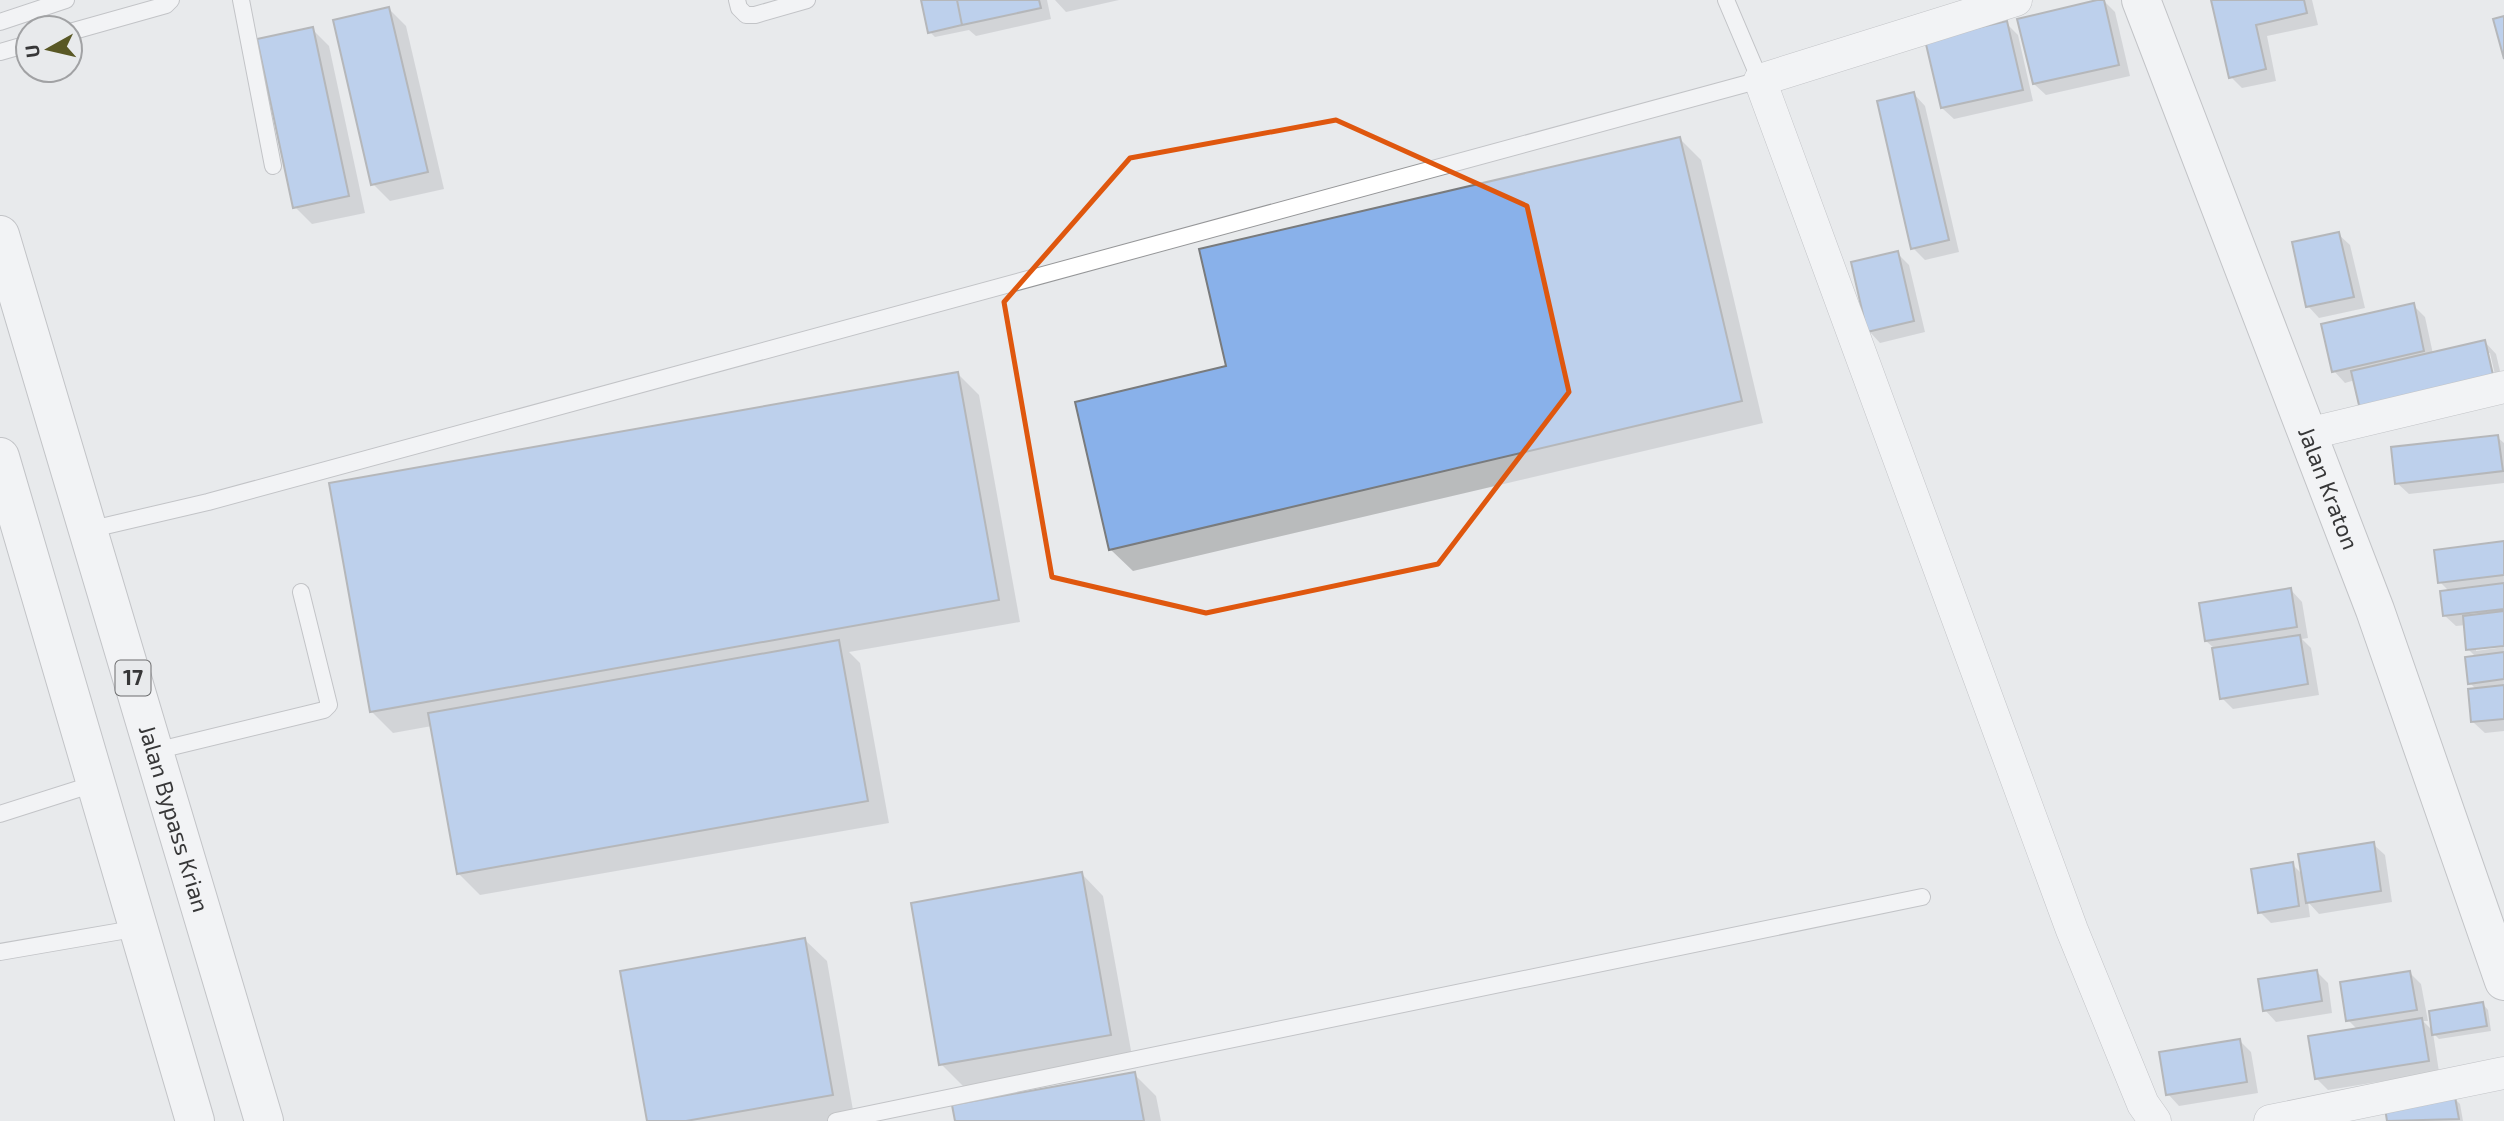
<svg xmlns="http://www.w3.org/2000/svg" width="2504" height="1121" viewBox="0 0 2504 1121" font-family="'Exo 2',sans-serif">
<rect width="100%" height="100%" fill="#e8eaec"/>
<!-- shadow -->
<path fill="#0003" fill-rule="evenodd" d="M923 0H1047L1051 19 976 36 969 30 935 37 930 32Z
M1055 0H1119L1066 12Z
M2103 0 2115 12 2130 76 2046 95 2034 84Z
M2213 0H2312L2318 25 2267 36 2276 81 2242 88 2231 77Z
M389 9 406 26 444 189 390 201 373 184Z
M2006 23 2018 35 2033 101 1954 119 1942 108Z
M312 29 329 46 365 213 312 224 295 207Z
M1914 94 1925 106 1959 252 1925 260 1913 248Z
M1680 139 1701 160 1763 423 1133 571 1111 550 1228 367Z
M2338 234 2350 245 2365 308 2319 318 2308 306Z
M1897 253 1909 265 1925 332 1880 343 1869 331Z
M2413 305 2425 317 2433 354 2485 342 2496 354 2504 388V400L2375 429 2364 417 2355 380 2345 383 2334 371 2323 325ZM2487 353H2490L2500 396 2496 397Z
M958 374 979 395 1020 622 849 652 860 663 889 823 480 895 458 873 432 726 393 733 371 711Z
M2497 437 2504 443V483L2409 494 2397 483Z
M2504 543V644L2476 647V651L2504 647V731L2485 733 2473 722 2477 690 2470 683 2476 657 2468 649 2466 625 2456 626 2444 615 2449 591 2440 582Z
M2291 590 2302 602 2308 638 2302 639 2311 648 2319 695 2233 709 2222 698 2214 648 2206 641Z
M2373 844 2385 855 2392 902 2319 914 2308 902 2310 917 2271 923 2260 912 2292 864 2303 875Z
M1082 874 1103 896 1132 1056 963 1086 941 1064Z
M805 940 827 961 854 1116 827 1121H649Z
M2316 971 2328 983 2332 1013 2276 1022 2265 1010Z
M2410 973 2421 984 2428 1021H2423L2434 1032 2483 1004 2488 1010 2491 1031 2439 1039 2433 1033 2439 1072 2328 1090 2316 1078 2358 1030 2348 1020Z
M2240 1041 2251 1052 2258 1093 2179 1106 2168 1094Z
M1134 1074 1156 1096 1161 1121H957Z
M2455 1099 2460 1104 2463 1121H2389L2387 1109Z"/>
<!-- building -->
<path fill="#89b1ea" stroke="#797b7d" stroke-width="2" d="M921 0H957L962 25 928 33Z
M957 0H1039L1041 8 962 25Z
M2097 0H2104L2119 65 2033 84 2017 19Z
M2211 0H2304L2307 13 2256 25 2266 69 2229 78Z
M389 7 428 172 371 185 333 20Z
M2504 16V59L2493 19Z
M2007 21 2023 90 1941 108 1925 40Z
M313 27 349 196 293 208 257 39Z
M1914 92 1949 240 1911 249 1877 101Z
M1680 137 1742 401 1109 550 1075 402 1226 366 1199 249Z
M2339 232 2354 297 2306 307 2292 242Z
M1898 251 1914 321 1867 332 1851 262Z
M2414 303 2424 351 2332 372 2321 324Z
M2485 340 2496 388 2362 418 2351 371Z
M958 372 999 600 370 712 329 483Z
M2498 435 2503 471 2395 484 2391 447Z
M2504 541V575L2438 583 2434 550Z
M2504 583V609L2443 616 2440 591Z
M2291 588 2297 627 2205 641 2199 603Z
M2504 611V646L2466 650 2463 616Z
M2300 635 2308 684 2220 699 2212 648Z
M839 640 868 801 457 874 428 713Z
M2504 652V679L2468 684 2465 657Z
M2504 685V719L2471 722 2468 689Z
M2374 842 2381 891 2306 903 2298 854Z
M2293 862 2299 906 2258 913 2251 869Z
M1082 872 1111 1035 939 1065 911 903Z
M805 938 833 1095 686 1121H647L620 971Z
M2317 970 2322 1001 2263 1011 2258 979Z
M2410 971 2417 1010 2346 1021 2340 982Z
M2483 1002 2487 1026 2432 1035 2429 1011Z
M2422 1018 2429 1061 2315 1079 2308 1036Z
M2240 1039 2247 1082 2166 1095 2159 1052Z
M1135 1072 1144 1121H955L952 1105Z
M2455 1097 2459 1119 2387 1121 2385 1108Z"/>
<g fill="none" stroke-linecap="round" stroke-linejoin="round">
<!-- service casing -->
<g stroke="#969799" stroke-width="18">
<path id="service" d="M241 0 273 166
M737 0 739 8 746 15H755L807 0
M0 22 66 0
M70 32 166 5 171 0
M0 52 28 44
M88 530 208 502 1760 80 1726 0
M155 751 324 710 329 705 301 592
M0 814 97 783
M0 952 139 928
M836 1121 1922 897"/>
</g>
<!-- minor casing -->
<g stroke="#969799" stroke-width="33">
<path id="minor" d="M2016 0 1760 80 2072 930 2143 1104 2155 1121
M2307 434 2504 387
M2270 1121 2504 1073"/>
</g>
<!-- tertiary casing -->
<g stroke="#969799" stroke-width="40">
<g id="tertiary">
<path id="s1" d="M2141 0 2375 610 2504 981"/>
</g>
</g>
<!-- trunk casing -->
<g stroke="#969799" stroke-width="40">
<g id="trunk">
<path id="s2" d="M0 235 264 1121"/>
<path d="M0 457 195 1121"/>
</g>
</g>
<!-- service -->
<use href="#service" stroke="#fff" stroke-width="16"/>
<!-- minor -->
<use href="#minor" stroke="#fff" stroke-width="32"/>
<!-- tertiary -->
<use href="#tertiary" stroke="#fff" stroke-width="38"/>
<!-- trunk -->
<use href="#trunk" stroke="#fff" stroke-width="38"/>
</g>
<!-- marked area -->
<path d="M0 0H2504V1121H0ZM1336 120 1527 206 1569 392 1438 564 1206 613 1052 577 1004 302 1130 158Z" fill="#e8eaec" fill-opacity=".55" fill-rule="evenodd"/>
<path fill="none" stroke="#df570e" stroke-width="5" stroke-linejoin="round" d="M1336 120 1527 206 1569 392 1438 564 1206 613 1052 577 1004 302 1130 158Z"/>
<g text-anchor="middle" stroke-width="7" stroke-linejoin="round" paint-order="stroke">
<!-- shield labels -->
<rect fill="#e8eaec" stroke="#6c6d6e" stroke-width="2" x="115.5" y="660.5" width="35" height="35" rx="5"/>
<g font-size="21" font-weight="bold" fill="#373738">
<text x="133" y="685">17</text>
</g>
<!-- street labels -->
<g font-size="23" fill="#373738" stroke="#e8eaec">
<text dy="8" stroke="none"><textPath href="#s1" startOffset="523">Jalan Kraton</textPath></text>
<text dy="8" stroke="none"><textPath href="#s2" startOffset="609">Jalan Bypass Krian</textPath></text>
</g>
</g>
<!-- north arrow -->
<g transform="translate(49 49) rotate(262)"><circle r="33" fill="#e8eaec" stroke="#a1a2a4" stroke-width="2"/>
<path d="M0-5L12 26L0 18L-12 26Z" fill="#595825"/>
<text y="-10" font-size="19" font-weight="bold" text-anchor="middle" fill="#373738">U</text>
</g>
</svg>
